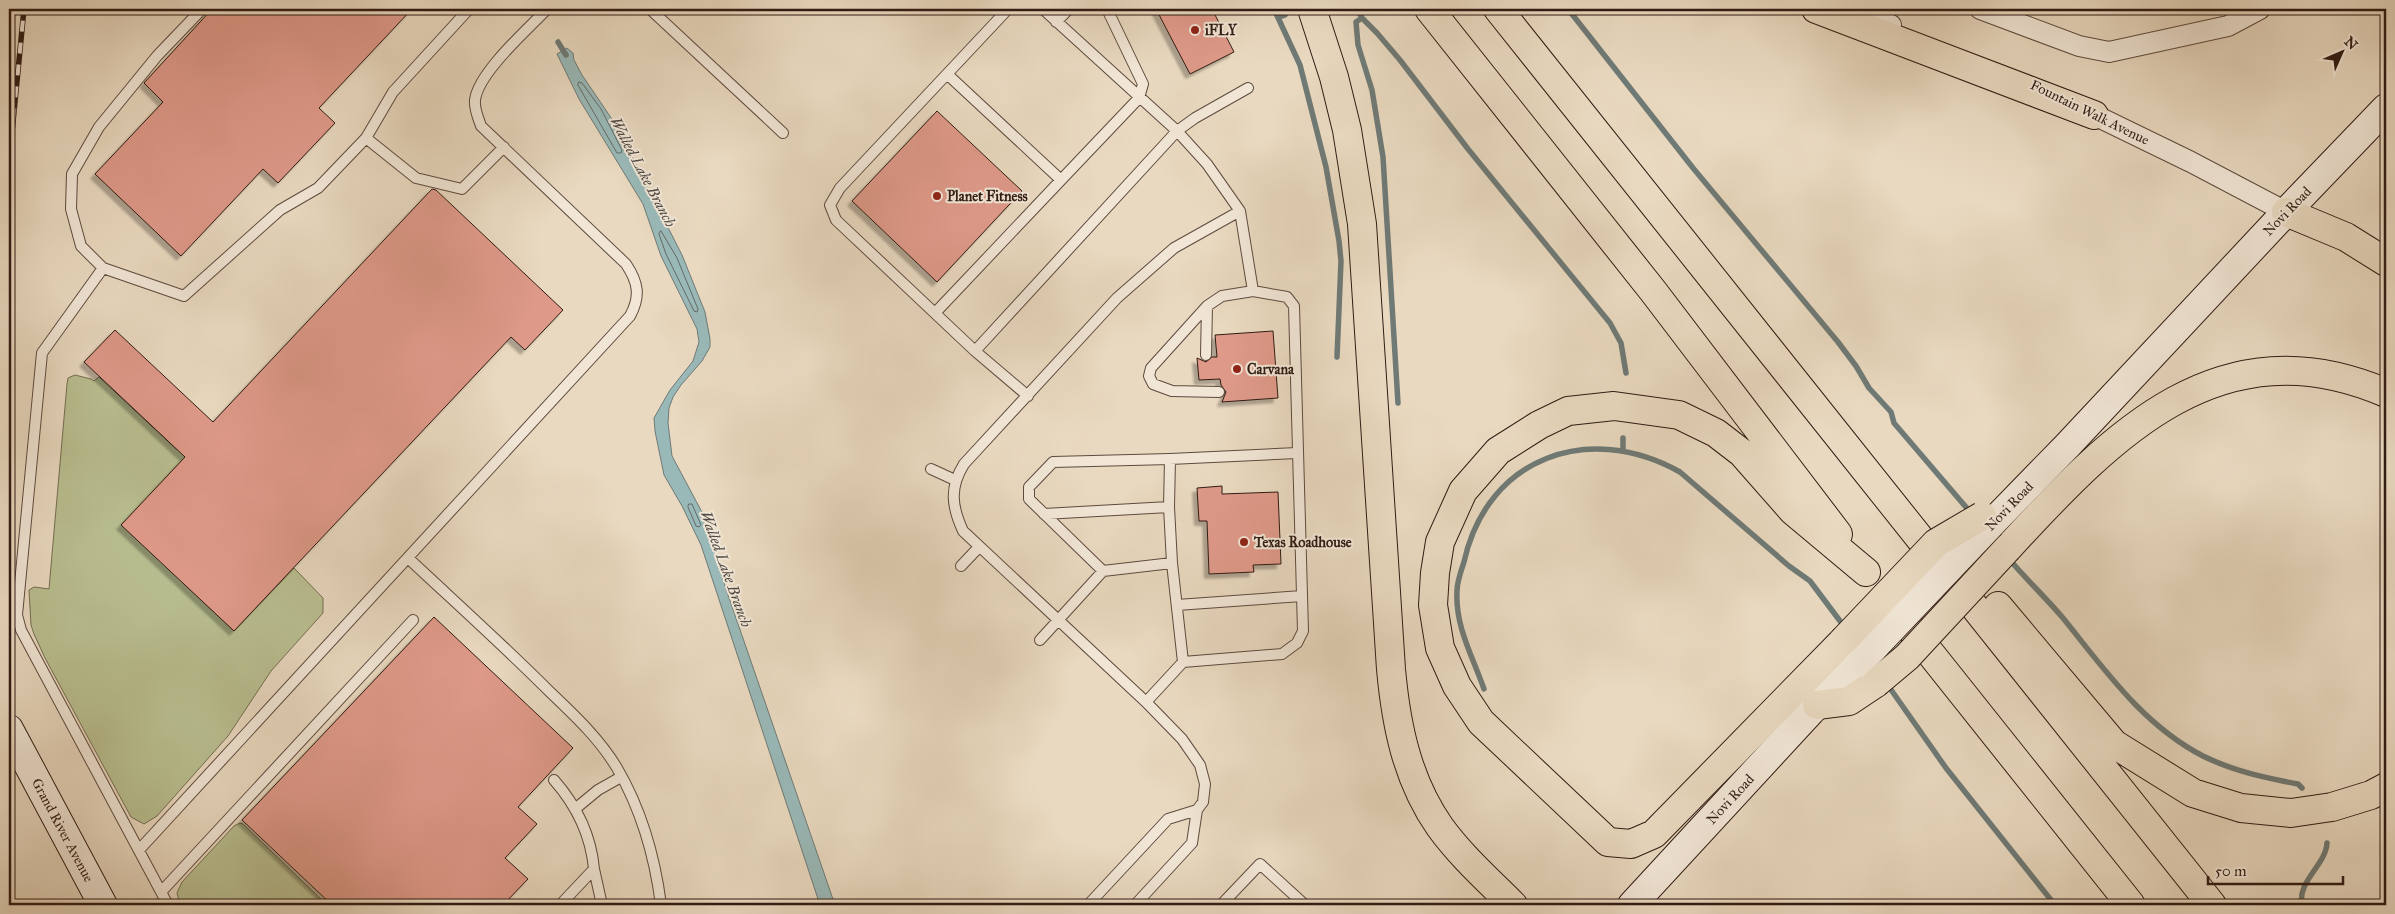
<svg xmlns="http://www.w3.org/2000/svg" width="2395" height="914" viewBox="0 0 2395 914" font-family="'IM FELL Great Primer',serif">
<defs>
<filter id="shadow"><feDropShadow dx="-4.5" dy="4.5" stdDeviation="1" flood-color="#0004"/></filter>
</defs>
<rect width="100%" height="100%" fill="#e9d9c0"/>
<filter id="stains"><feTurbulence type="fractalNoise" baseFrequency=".004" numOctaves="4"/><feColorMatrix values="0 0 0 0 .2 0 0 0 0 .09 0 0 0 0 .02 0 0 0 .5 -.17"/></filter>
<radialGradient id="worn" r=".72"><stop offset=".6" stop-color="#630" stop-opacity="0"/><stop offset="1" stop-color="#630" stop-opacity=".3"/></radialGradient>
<!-- green -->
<path fill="#b9bf91" stroke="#746d52" d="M75 375 91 379 94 381 99 377 177 450 209 432 122 525 234 631 294 568 323 598V613L271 671 228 736 157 816 144 824 131 817 45 658 34 634 31 625 29 590 34 587 49 589 67 384 68 378Z
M240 823 243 824 327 905H180L177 893 182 882 234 826Z"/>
<!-- water -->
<path fill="#99b9b8" stroke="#6f7a76" d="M567 48 573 53 574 60 582 75 616 125 682 255 705 312 710 339V347L702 361 681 385 673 397 669 408 668 423 672 456 703 514 727 592 835 905H820L701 545 682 506 664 475 655 431 654 418 670 390 693 361 699 342 697 329 661 256 643 204 579 99 557 54Z"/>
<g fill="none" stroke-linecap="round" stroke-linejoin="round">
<!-- shore -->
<path stroke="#646a66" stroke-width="1" d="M579 82 582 83 601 109 622 150 621 153H617L578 85Z
M661 231 677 258 698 309 697 312 694 311 666 254 659 234Z
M689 504H692L701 525 699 527 696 526 688 507Z"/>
<!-- stream -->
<path stroke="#6f7a76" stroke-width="5.5" d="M1274 9 1300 65 1326 167 1339 241 1341 261 1337 357
M1357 9 1362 18 1377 33 1400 60 1468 149 1610 323 1621 343 1626 373
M1568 9 1693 168 1838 342 1856 366 1869 388 1891 412 1894 423 1971 513
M1278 17 1285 15
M1362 18 1356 22 1358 45 1372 90 1383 157 1398 403
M558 42 566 55
M1623 438V451
M2009 559C2026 579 2046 598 2063 618 2105 670 2143 725 2203 756 2233 771 2266 778 2298 784L2302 788
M1887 684 1946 768 2055 905
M1484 689C1473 657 1455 627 1457 591 1457 582 1461 571 1464 562 1487 457 1589 421 1680 472L1789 566 1810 581 1846 629
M2302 905C2297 881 2326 865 2327 843"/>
</g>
<!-- building -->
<path fill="#de9989" stroke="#301b13" filter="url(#shadow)" d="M212 9H412L319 108 335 123 278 183 263 169 181 256 95 174 163 102 144 83Z
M1156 9H1212L1234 52 1190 74Z
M937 111 1022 191 937 282 852 201Z
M432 189 436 190 563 310 525 350 511 337 234 631 121 525 185 457 84 362 115 330 213 422Z
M1273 331 1278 398 1222 402 1226 392 1221 385 1220 379 1199 380 1197 358 1206 362 1212 357H1217L1215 335Z
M1222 486V494L1278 492 1281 564 1253 565 1254 572 1209 574 1207 521H1199L1197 488Z
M434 617 573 748 518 807 537 824 505 858 528 879 503 905H332L242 820Z"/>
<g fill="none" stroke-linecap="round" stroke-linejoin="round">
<!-- service casing -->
<g stroke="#5e4a3e" stroke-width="12">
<path id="service" d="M650 9 783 133
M1008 9 840 188 830 205 836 220 975 351 1028 396
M1043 9 1177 131 1207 164 1240 211 1253 291 1287 297 1294 306 1303 631 1297 643 1282 654 1183 662 1146 702
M1056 22 1069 9
M366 138 416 178 462 189 504 147
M1061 180 1139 98 1143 84 1107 9
M103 268 184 296 280 210 318 188 366 138 393 92 469 9
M935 313 1061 180 947 74
M975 351 1177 131 1195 118 1248 88
M1206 355 1207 306
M1219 392 1172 391 1153 384 1149 376 1151 368 1207 306 1222 296 1253 291
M931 469 955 480
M1044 514 1169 507
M408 558C455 602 503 645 549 691 574 715 599 738 617 768 641 809 655 858 661 905
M1172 563 1183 662
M961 566 979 547
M1103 571 1029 499V487L1053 462 1170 459 1297 453
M1177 605 1302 596
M1040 640 1103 571 1172 563 1169 507 1170 459
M554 780C576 805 591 836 594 869
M575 809 598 790 621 777
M139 850 630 316C641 296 638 282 626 264L481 126C478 117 474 109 475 100 478 73 528 29 547 9
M161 892 413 620
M168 905 21 630 17 615 42 353 103 268 81 246 71 209 72 174 99 127 157 56 202 9
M560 905 594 869 602 905
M1088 905 1168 819 1197 810
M1135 905 1192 843 1197 810 1203 802 1205 784 1200 765 1182 739 1146 702 963 531C952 507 949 488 964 464L1117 298 1174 248 1240 211
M1221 905 1260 864 1305 905"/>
</g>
<!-- minor casing -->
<g stroke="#5e4a3e" stroke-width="22">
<path id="minor" d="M1857 9 1891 25
M1980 9 2079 46 2109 52 2228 26 2260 9
M2082 109 2191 162 2286 212"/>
</g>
<!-- secondary casing -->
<g stroke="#301b13" stroke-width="30">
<path id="secondary" d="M1991 524 2067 446 2286 212 2386 108
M9 729 103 905
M1632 905 1811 711 1859 663"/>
</g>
<!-- motorway casing -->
<g stroke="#301b13" stroke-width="30">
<path id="motorway" d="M1312 9 1334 77 1347 130 1362 224 1391 669C1396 725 1407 780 1440 827 1461 856 1488 880 1513 905
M1429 9 1653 291 1838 534
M1498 9 2212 905
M1816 9 2094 115
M2286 212 2346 237 2386 262
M2008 548C2113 434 2220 322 2386 393
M1888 600 2131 905
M1998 606 2114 744 2193 793 2241 808 2291 813 2332 807 2371 795 2386 787
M1843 641 1654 834 1631 844 1608 842 1481 722 1457 686 1440 648 1433 605 1435 573 1440 542 1463 491 1498 451 1539 425 1568 411 1614 406 1679 415 1716 433 1742 453 1793 511 1866 572
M1817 705 1849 701 1876 683"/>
</g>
<!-- service -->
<use href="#service" stroke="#f1e6d6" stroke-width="10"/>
<!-- minor -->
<use href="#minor" stroke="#f1e6d6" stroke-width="20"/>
<!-- secondary -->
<use href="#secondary" stroke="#f1e6d6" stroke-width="28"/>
<!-- motorway -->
<use href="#motorway" stroke="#e9d9c0" stroke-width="28"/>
<!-- rail casing -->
<g stroke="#301b13" stroke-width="5.5">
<path id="rail" d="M9 54 13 9
M9 163 24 9"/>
</g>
<!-- rail -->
<use href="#rail" stroke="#f1e6d6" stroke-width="4" stroke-dasharray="11" stroke-linecap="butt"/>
<!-- secondary-bridge casing -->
<g stroke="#301b13" stroke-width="30" stroke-linecap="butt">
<path id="secondary-bridge" d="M1859 663 1991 524"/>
</g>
<!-- motorway-bridge casing -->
<g stroke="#301b13" stroke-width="30" stroke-linecap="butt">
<path id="motorway-bridge" d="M1843 641 1936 543 1982 516
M1876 683 1907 657 2008 548"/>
</g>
<!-- secondary-bridge -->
<use href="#secondary-bridge" stroke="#f1e6d6" stroke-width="28"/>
<!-- motorway-bridge -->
<use href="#motorway-bridge" stroke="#e9d9c0" stroke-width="28"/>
</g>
<!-- markers -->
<g fill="#8f2418" stroke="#f1e6d6" stroke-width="2">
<circle cx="1195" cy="30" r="5"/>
<circle cx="937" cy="196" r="5"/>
<circle cx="1237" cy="369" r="5"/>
<circle cx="1244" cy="542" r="5"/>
</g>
<g text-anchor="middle" stroke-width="4" stroke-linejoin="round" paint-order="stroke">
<!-- poi labels -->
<g font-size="14" font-weight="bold" fill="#301b13" stroke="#f1e6d6" text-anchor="start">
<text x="1205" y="35">iFLY</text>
<text x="947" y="201">Planet Fitness</text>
<text x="1247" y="374">Carvana</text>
<text x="1254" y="547">Texas Roadhouse</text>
</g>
<!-- street labels -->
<g font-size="14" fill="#301b13" stroke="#f1e6d6">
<text transform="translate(2090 112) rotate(26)" y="5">Fountain Walk Avenue</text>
<text transform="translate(2287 211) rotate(-46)" y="5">Novi Road</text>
<text transform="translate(2009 506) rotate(-46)" y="5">Novi Road</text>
<text transform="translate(1730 799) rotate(-47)" y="5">Novi Road</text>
<text transform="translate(63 830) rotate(62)" y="5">Grand River Avenue</text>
</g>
<!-- water labels -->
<g font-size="15" font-style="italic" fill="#504a45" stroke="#f1e6d6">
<text transform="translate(643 172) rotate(62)" y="5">Walled Lake Branch</text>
<text transform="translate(726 569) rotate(70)" y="5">Walled Lake Branch</text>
</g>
</g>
<!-- margin -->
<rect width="2395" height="914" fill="none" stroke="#e9d9c0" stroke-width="30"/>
<rect x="10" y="10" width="2375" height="894" fill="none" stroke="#301b13" stroke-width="2.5"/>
<rect x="15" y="15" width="2365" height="884" fill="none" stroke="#301b13"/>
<!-- north arrow -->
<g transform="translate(2342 52) rotate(45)" stroke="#f1e6d6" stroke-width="4" paint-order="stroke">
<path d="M0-4L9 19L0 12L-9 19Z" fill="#301b13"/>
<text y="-8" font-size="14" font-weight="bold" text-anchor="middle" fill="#301b13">N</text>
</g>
<!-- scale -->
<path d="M2208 876v8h135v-8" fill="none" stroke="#301b13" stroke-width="2.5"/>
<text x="2215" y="876" font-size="15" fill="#301b13" stroke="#f1e6d6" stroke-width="4" paint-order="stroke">50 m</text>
<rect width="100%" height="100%" filter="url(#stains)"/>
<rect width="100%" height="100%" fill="url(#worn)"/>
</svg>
